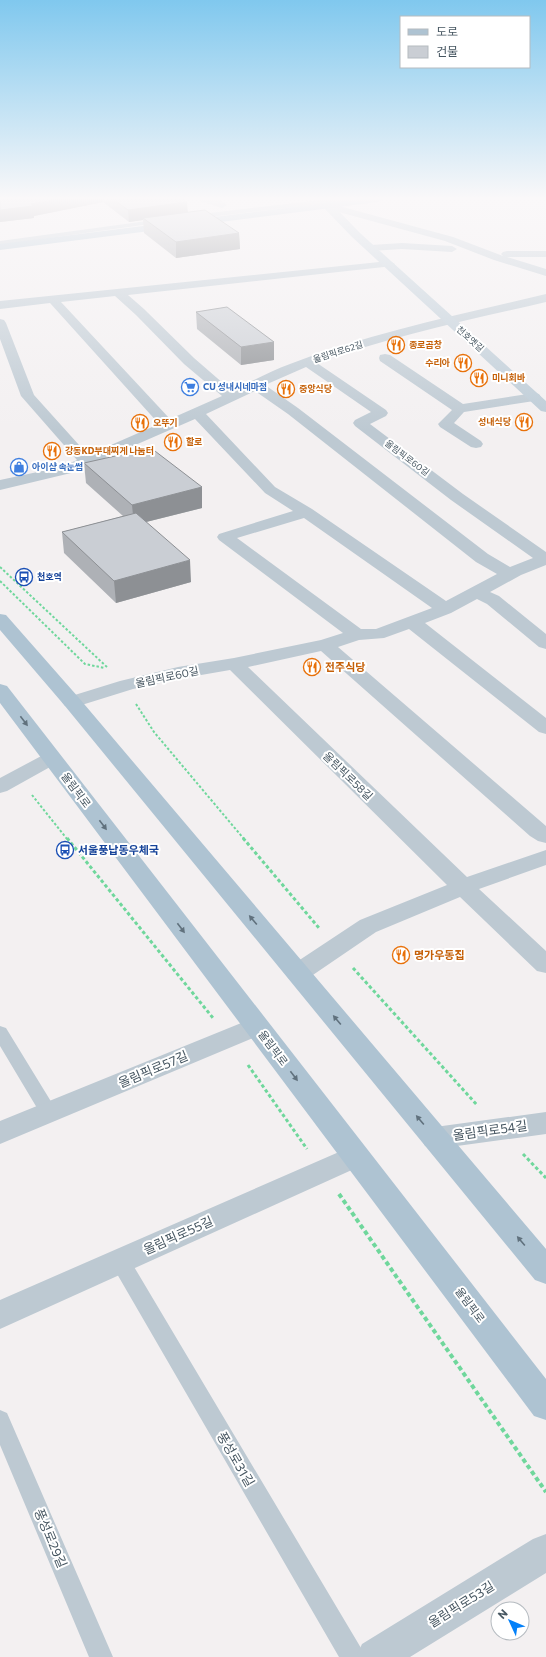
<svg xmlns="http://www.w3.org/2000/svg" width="546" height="1657" viewBox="0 0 546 1657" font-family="Commissioner,'Noto Sans KR',sans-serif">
<rect width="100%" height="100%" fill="#f3f0f1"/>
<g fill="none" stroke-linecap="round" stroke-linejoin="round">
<!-- path-far2 -->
<path stroke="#6fd79c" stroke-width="2" stroke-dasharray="2.5 2" stroke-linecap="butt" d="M0 567 108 668
M0 581 85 664 105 668
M136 704 154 732 244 839
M32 795 67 839"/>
<!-- path-far1 -->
<path stroke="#6fd79c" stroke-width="3" stroke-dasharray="3.5 2.5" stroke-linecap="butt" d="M67 838 213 1018
M243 838 319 928
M353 968 477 1105
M248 1065 307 1149
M523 1154 546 1178"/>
<!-- path -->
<path stroke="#6fd79c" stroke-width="4" stroke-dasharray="4.5 3" stroke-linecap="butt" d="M339 1194 546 1492"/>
<!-- lane -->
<path fill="#bdc9d2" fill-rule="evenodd" d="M329 199H347L344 201 193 219 190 217 193 215Z
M162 219 165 221 164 222 0 245V241Z
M0 1026 6 1028 55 1108 58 1113 55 1118 49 1120 43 1118 0 1046Z
M120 1253 127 1255 361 1648 364 1657H339L113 1267 110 1261 113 1255Z
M0 1410 7 1413 113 1657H89L0 1445Z"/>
<!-- street -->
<path fill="#bdc9d2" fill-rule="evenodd" d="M199 199C208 199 220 198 227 205L222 208 200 201Z
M328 203 453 237 503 256 501 254 503 252 507 251H546V257H507L546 269V276L494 260 445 241 324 208 323 206Z
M402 243 452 246 457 249 452 252 402 249 371 251 366 248 371 245Z
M389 261 395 264 393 266 128 295 144 309 194 358 232 391C251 382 270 371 290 364 373 332 460 315 546 294V302C469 320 391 336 317 363L386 410 388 413 386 416 370 424 463 494 546 552V565L521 575 490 592 499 596 546 634V649L539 647 487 604 477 599 451 613 425 623 546 718V734L539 732 409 629 384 638 359 640 338 647 546 826V843L538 841 530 836 321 651 248 667 467 877 546 850V865L479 889 546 951V973L537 971 460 897 376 932 307 979 298 982 289 979 286 973 289 967 360 920 447 885 230 670 178 679 133 689 72 708 65 706 62 702 65 698 120 681 178 667 234 658 321 640 343 633 219 540 217 537 219 534 293 511 265 493 195 419 71 473 0 490V480L61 467 77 460 21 396 0 339V319L4 320 6 323 34 395 88 455 159 424 50 303 0 309V301ZM115 296 136 315 184 364 222 396 170 419 61 302ZM306 367 371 412 355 420 353 423 355 426 451 500 533 558 510 567 488 554 298 408 265 385ZM255 391 288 414 476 562 497 574 446 601 312 509 275 487 206 414ZM304 518 432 608 376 629H361L237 538Z
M385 354 390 355 463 404 534 393 539 394 541 397 539 400 534 401 464 412 454 423 481 441 483 444 481 447 476 448 471 447 440 427 438 424 452 410 380 361 379 358 380 355Z
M52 752 59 754 62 758 59 762 7 791 0 793V778L45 754Z
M256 1017 265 1019 269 1026 265 1033 0 1144V1121Z
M546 1112V1134L435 1149 425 1146 421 1138 425 1130 435 1127Z
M355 1145 365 1148 369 1156 365 1164 0 1329V1300Z
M546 1534V1573L410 1657H356L362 1644 533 1539Z"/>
<!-- secondary -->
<path fill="#bccbd6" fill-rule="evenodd" d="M328 203 332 204 360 233 546 401V412L541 411 352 237 324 208 323 206Z"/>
<!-- primary -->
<path fill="#aec3d2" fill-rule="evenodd" d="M356 199H383L378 202 0 250V244Z
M0 614 6 615 79 698 546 1249V1284L535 1280 65 706 0 630Z
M0 684 7 686 546 1379V1420L534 1416 0 703Z"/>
</g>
<!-- wall -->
<path fill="#aeb1b6" d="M0 199H183L188 212 239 233 240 249 176 258 144 233 143 220 129 222 103 202 34 216V218L0 222Z
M196 312 274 342V360L241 365 197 329Z
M84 463 202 487V508L146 522 191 582 116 603 64 553 62 532 123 516 86 483Z"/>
<!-- shaded-wall -->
<path fill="#8d9094" d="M60 199H103V202L34 216V218L0 222V210Z
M187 202 188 214 143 218V220L129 222 128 210Z
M239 233 240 249 176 258V242Z
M274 342V360L241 365V347Z
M202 487V508L134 525 132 505Z
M190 560 191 582 116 603 114 581Z"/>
<!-- building -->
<path fill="#caced4" stroke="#8d9094" d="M0 199H60L31 204 33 206 0 210Z
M113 199H183L187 202 128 210Z
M205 210 239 233 176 242 143 218Z
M227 307 274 342 241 347 196 312Z
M151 448 202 487 132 505 84 463Z
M136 513 190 560 114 581 62 532Z"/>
<!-- one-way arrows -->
<defs><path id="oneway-solid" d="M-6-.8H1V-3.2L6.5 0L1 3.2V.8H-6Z"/></defs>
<g fill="#60717d">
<use href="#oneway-solid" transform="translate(24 721) rotate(53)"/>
<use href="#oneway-solid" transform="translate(103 825) rotate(53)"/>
<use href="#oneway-solid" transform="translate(253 920) rotate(-130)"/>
<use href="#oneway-solid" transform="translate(181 928) rotate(53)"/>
<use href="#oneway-solid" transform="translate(337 1020) rotate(-130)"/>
<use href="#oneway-solid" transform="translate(294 1076) rotate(53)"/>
<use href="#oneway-solid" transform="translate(420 1120) rotate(-130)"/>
<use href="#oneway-solid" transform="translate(521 1241) rotate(-130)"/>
</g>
<!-- sky -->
<linearGradient id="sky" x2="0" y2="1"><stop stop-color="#80c8ee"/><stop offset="0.46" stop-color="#faf8f9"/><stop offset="1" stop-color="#faf8f9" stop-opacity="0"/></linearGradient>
<rect width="546" height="431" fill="url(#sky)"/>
<!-- icons -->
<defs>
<g id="restaurant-ring" transform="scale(0.9)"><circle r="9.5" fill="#fff" stroke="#e8710a" stroke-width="1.5"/><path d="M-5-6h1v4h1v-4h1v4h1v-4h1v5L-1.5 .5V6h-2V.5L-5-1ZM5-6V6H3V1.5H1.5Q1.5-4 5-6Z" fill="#e8710a"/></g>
<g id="supermarket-ring" transform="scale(0.9)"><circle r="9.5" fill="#fff" stroke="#3f7fe0" stroke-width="1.5"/><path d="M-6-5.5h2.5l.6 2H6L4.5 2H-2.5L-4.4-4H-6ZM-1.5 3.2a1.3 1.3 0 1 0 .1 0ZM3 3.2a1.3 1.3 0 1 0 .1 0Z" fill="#3f7fe0"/></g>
<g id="shop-ring" transform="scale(0.9)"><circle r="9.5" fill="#fff" stroke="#3f7fe0" stroke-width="1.5"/><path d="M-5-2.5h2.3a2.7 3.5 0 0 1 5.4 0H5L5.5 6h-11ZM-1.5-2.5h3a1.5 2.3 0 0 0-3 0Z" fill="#3f7fe0"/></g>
<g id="bus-ring" transform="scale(0.9)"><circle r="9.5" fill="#fff" stroke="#1a4fb4" stroke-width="1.5"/><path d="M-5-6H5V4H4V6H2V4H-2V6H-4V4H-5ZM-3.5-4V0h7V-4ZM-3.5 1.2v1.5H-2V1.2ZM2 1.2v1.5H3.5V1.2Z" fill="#1a4fb4"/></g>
</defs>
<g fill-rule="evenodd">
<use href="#restaurant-ring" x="396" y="345"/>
<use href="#restaurant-ring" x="463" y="363"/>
<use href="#restaurant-ring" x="479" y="378"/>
<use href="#supermarket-ring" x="190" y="387"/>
<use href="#restaurant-ring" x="286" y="389"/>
<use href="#restaurant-ring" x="524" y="422"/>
<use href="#restaurant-ring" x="140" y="423"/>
<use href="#restaurant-ring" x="173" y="442"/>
<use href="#restaurant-ring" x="52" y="451"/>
<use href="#shop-ring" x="19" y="467"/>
<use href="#bus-ring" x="24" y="577"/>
<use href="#restaurant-ring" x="312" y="667"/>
<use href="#bus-ring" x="65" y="850"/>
<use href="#restaurant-ring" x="401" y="955"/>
</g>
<g text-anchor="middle" stroke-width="4" stroke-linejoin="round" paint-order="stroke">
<!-- far-street labels -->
<g font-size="9" fill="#465661" stroke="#fff">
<text transform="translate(470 339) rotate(42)" y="3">천호옛길</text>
<text transform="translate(338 352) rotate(-18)" y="3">올림픽로62길</text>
<text transform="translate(407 458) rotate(37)" y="3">올림픽로60길</text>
</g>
<!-- far-food labels -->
<g font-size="9" font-weight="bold" fill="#c56008" stroke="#fff" text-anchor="start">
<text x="409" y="348">종로곱창</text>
<text x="450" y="366" text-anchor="end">수리아</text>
<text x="492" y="381">미니회바</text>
<text x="299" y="392">중앙식당</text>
<text x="511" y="425" text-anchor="end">성내식당</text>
<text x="153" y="426">오뚜기</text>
<text x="186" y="445">할로</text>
<text x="65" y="454">강동KD부대찌게 나눔터</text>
</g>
<!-- far-shop labels -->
<g font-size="9" font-weight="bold" fill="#366cbe" stroke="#fff" text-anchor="start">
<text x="203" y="390">CU 성내시네마점</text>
<text x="32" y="470">아이샵 속눈썹</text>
</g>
<!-- far-transit labels -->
<g font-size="9" font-weight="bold" fill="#164399" stroke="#fff" text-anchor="start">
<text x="37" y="580">천호역</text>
</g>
<!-- food labels -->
<g font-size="11" font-weight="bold" fill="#c56008" stroke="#fff" text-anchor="start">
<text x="325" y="671">전주식당</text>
<text x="414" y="959">명가우동집</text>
</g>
<!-- street labels -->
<g font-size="11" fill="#465661" stroke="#fff">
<text transform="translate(167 677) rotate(-12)" y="4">올림픽로60길</text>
<text transform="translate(348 776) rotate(44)" y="4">올림픽로58길</text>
<text transform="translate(76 790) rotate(53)" y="4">올림픽로</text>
<text transform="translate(273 1048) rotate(53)" y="4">올림픽로</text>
<text transform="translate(470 1305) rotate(53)" y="4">올림픽로</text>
</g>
<!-- transit labels -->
<g font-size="11" font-weight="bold" fill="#164399" stroke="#fff" text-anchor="start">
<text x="78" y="854">서울풍납동우체국</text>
</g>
<!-- near-street labels -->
<g font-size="13" fill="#465661" stroke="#fff">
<text transform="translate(153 1069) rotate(-23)" y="5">올림픽로57길</text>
<text transform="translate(490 1130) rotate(-8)" y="5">올림픽로54길</text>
<text transform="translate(178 1235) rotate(-24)" y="5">올림픽로55길</text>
<text transform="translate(236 1459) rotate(60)" y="5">풍성로31길</text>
<text transform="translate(51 1538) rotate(67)" y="5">풍성로29길</text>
<text transform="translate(461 1604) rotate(-32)" y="5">올림픽로53길</text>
</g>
</g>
<!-- legend -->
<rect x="400" y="16" width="130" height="52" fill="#ffffff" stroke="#b5bbc0"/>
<rect x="408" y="29" width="20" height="6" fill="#aec3d2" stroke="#b5bbc0"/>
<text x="436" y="36" font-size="12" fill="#465661">도로</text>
<rect x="408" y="46" width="20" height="12" fill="#caced4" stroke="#b5bbc0"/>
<text x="436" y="56" font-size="12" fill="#465661">건물</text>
<!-- north arrow -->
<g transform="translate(510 1621) rotate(314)"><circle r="19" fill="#ffffff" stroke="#b5bbc0"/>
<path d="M0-3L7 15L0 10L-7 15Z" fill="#0481f9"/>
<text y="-6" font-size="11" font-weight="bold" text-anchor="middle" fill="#465661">N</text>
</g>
</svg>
